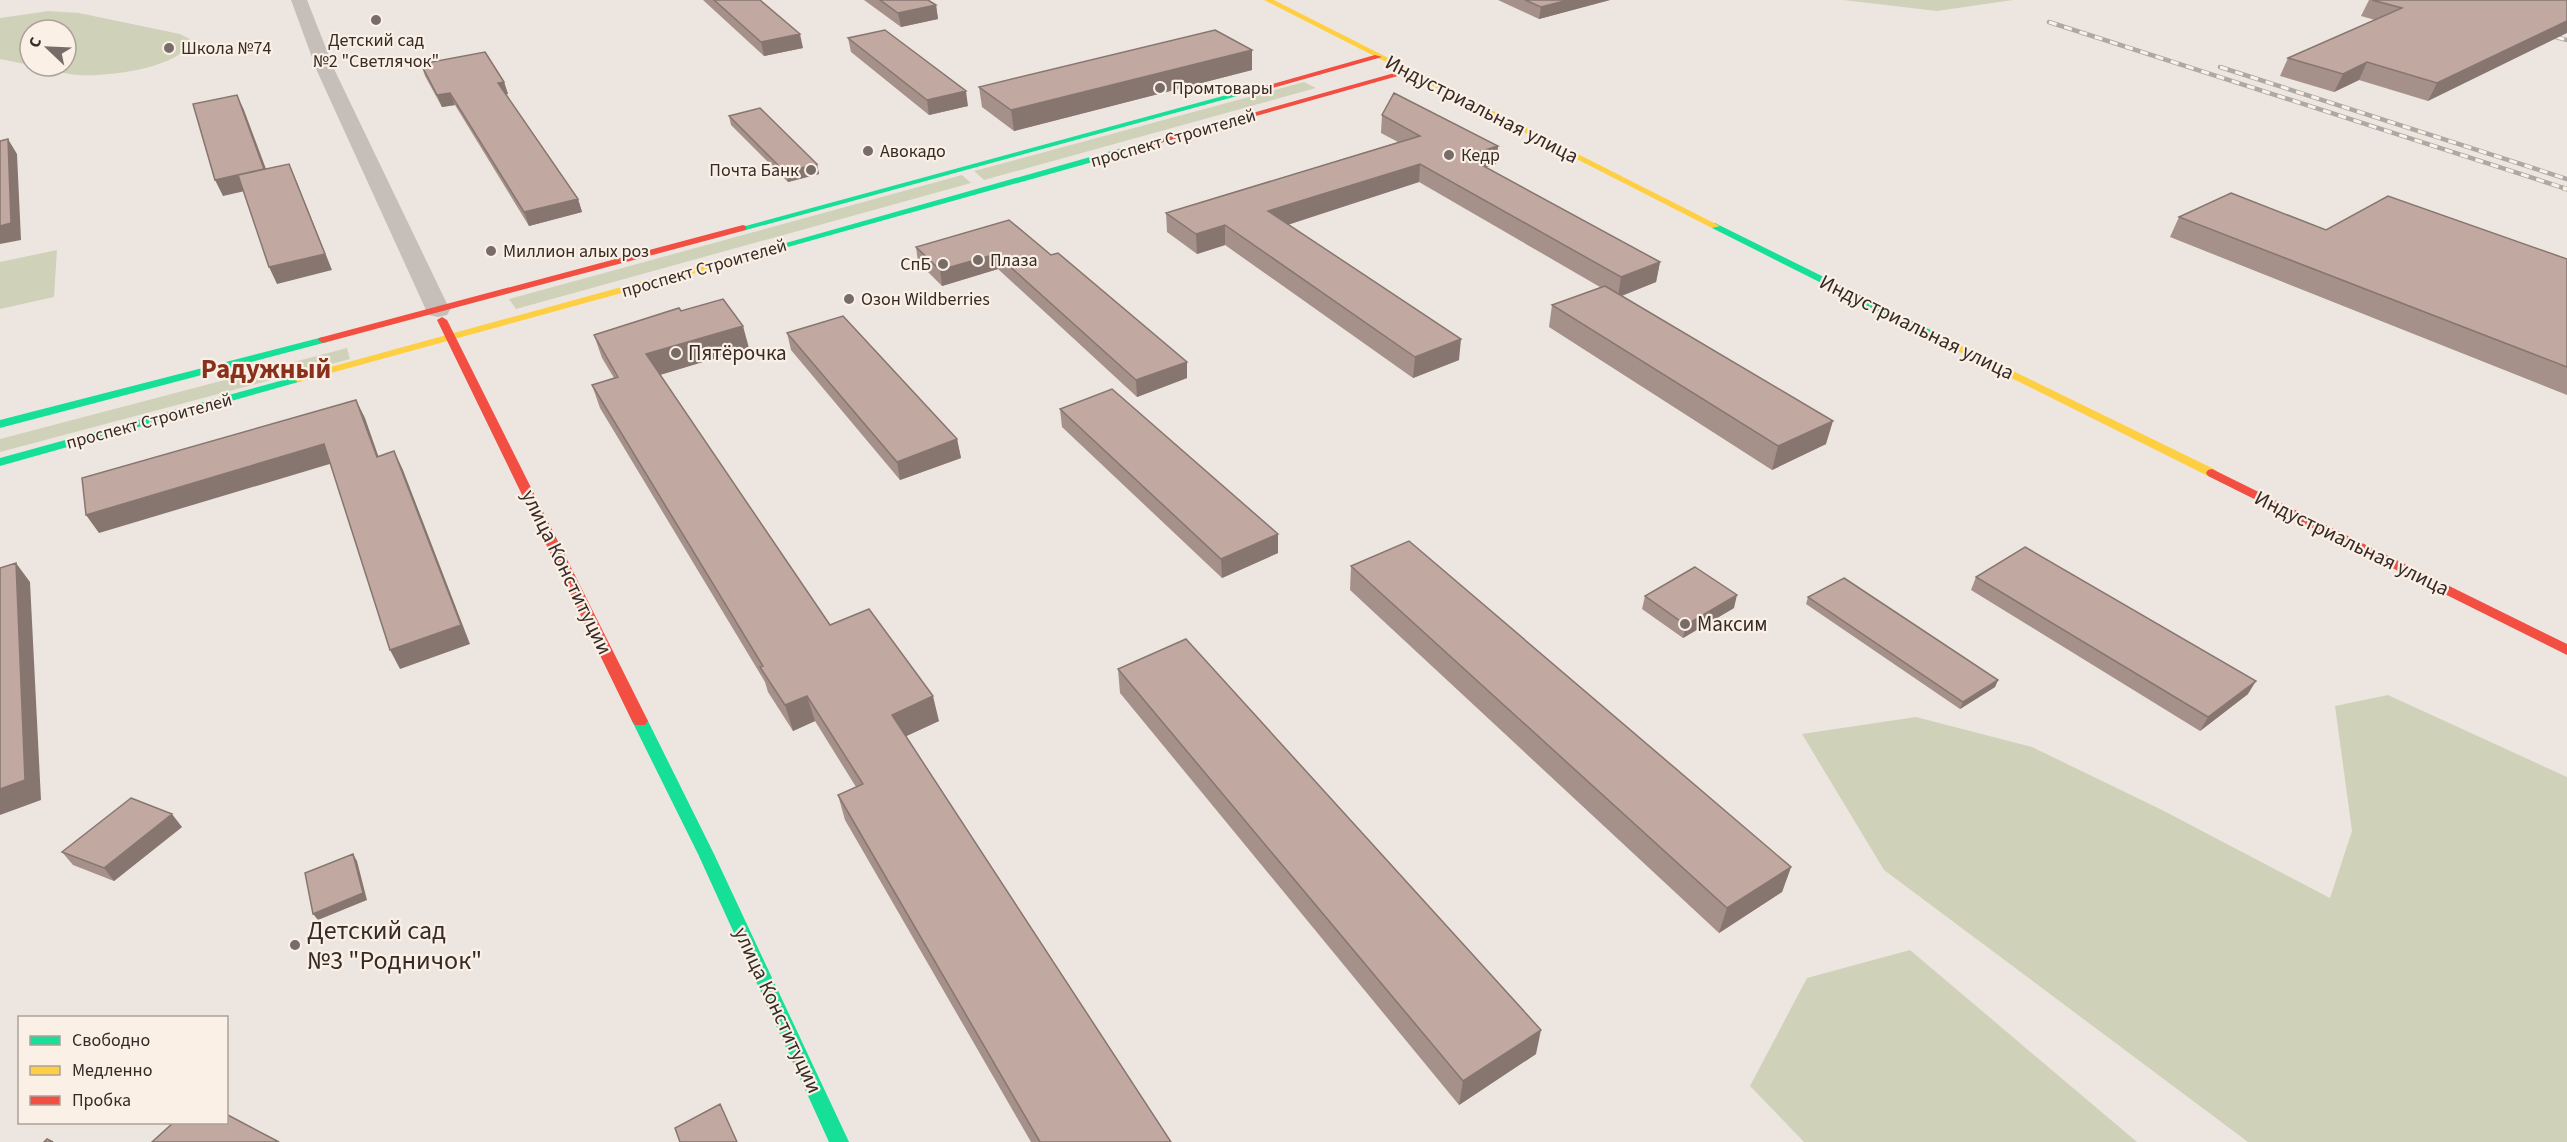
<svg xmlns="http://www.w3.org/2000/svg" width="2567" height="1142" viewBox="0 0 2567 1142" font-family="'Source Sans 3',sans-serif">
<rect width="100%" height="100%" fill="#ede6e0"/>
<!-- green -->
<path fill="#cfd2b9" d="M1843 0H2013L1937 11Z
M49 11 79 13 180 34 190 39 191 43C175 69 106 77 78 75 63 74 48 69 33 66H66V30H30V65L0 59V18Z
M1304 82 1316 88 984 180 974 171Z
M962 175 971 183 516 309 509 299Z
M57 250 54 297 0 309V262Z
M347 348 350 359 0 452V439Z
M2388 695 2567 777V1142H2248L1884 870 1802 734 1916 717 2032 747 2162 810 2330 898 2352 831 2335 706Z
M1910 950 2137 1142H1804L1750 1086 1807 978Z"/>
<g fill="none" stroke-linecap="round" stroke-linejoin="round">
<!-- street -->
<path fill="#c6beb8" fill-rule="evenodd" d="M291 0H307L335 71 450 310 447 315 438 317 429 315 426 310 317 71Z"/>
<!-- fast -->
<path fill="#16e098" fill-rule="evenodd" d="M1245 90 1252 92 746 230 738 228Z
M1136 144 1140 147 1139 149 749 258H741L740 256Z
M1715 223 1945 337 1946 339 1945 341H1937L1712 228V224Z
M323 337 327 338V342L0 428V420Z
M298 376 304 379 302 381 0 466V458Z
M640 716 645 717 648 721 714 854 849 1142H829L698 854 632 721 635 717Z"/>
<!-- slow -->
<path fill="#ffcf43" fill-rule="evenodd" d="M1264 0H1274L1720 226 1712 228Z
M745 253 749 254V258L302 381 298 382 292 379 294 377Z
M1941 336 2216 470 2218 473 2212 477 2208 476 1937 341V337Z"/>
<!-- jam -->
<path fill="#f24e42" fill-rule="evenodd" d="M1375 55 1382 57 1251 94 1244 92Z
M1405 70 1412 72 1139 149 1132 147Z
M743 225 746 226V230L327 342 323 343 318 340 319 338Z
M442 317 447 320 648 721 645 725H635L632 721 437 320Z
M2212 469 2567 644V655L2208 476 2206 473 2208 470Z"/>
<!-- rail-far1 casing -->
<g stroke="#aea7a3" stroke-width="4.5">
<path id="rail-far1" d="M2049 22 2567 189
M2541 33 2567 40
M2220 67 2567 179"/>
</g>
<!-- rail casing -->
<g stroke="#aea7a3" stroke-width="5">
<path id="rail" d="M2563 188 2567 189"/>
</g>
<!-- rail-far1 -->
<use href="#rail-far1" stroke="#faf0e6" stroke-width="3" stroke-dasharray="8" stroke-linecap="butt"/>
<!-- rail -->
<use href="#rail" stroke="#faf0e6" stroke-width="4" stroke-dasharray="10" stroke-linecap="butt"/>
</g>
<!-- wall -->
<path fill="#a6908a" d="M703 0H760L803 48 764 56Z
M864 0H928L936 5 938 19 901 27Z
M1498 0H1610L1539 19Z
M2369 0H2567L2428 101 2359 80 2334 92 2280 76 2288 58 2375 20 2361 16Z
M848 38 968 106 929 115 851 52Z
M1252 50V70L1014 131 982 107 979 87Z
M421 64 504 82 508 94H506L578 199 582 212 529 226 455 105 442 107 425 76Z
M1382 115 1498 146 1496 164 1485 167 1660 262 1656 282 1622 296 1826 444 1772 470 1549 327 1552 305 1600 287 1419 182 1288 224 1459 360 1413 378 1225 245 1197 254 1167 232 1166 213 1398 142 1381 133Z
M729 116 817 164 819 174 788 182 731 125Z
M2179 217 2326 230 2567 259V395L2170 237Z
M916 247 1051 255 1187 362V378L1137 397 998 269 942 286 918 262Z
M681 311 749 348 660 375 830 625 939 721 906 736 1171 1142H1031L845 820 838 795 856 787 815 721 793 731 768 692 765 682 600 408 592 385 614 378 602 358 594 335Z
M787 333 957 439 961 458 900 480 791 350Z
M1060 409 1278 534V553L1222 578 1062 427Z
M1351 566 1791 867 1782 892 1719 933 1350 590Z
M1976 577 2248 694 2200 731 1971 590Z
M1645 596 1734 608 1683 638 1642 609Z
M1808 597 1998 680 1995 687 1960 709 1806 604Z
M1118 669 1536 1054 1459 1105 1120 693Z
M182 827 114 881 73 865 62 852Z"/>
<!-- shaded-wall -->
<path fill="#877670" d="M1568 0H1610L1539 19 1541 7Z
M936 5 938 19 901 27 898 13Z
M2567 21V33L2428 101 2437 83Z
M800 34 803 48 764 56 761 42Z
M1252 50V70L1014 131 1011 110Z
M2367 62 2359 80 2334 92 2343 74Z
M504 82 508 94 502 95 498 83Z
M966 91 968 106 929 115 927 100Z
M450 93 455 105 442 107 437 95Z
M237 95 244 110 272 185 223 196 215 180Z
M8 139 17 154 21 240 0 244V226Z
M1498 146 1496 164 1463 175 1465 156Z
M289 164 296 180 332 270 277 284 269 267Z
M817 164 819 174 788 182 785 172Z
M1420 164 1419 182 1269 231 1268 211Z
M578 199 582 212 529 226 524 212Z
M1225 225V245L1197 254 1196 234Z
M996 254 998 269 942 286 940 270Z
M1660 262 1656 282 1618 297 1621 277Z
M743 326 749 348 653 377 646 354Z
M1461 339 1459 360 1413 378 1415 357Z
M1187 362V378L1137 397 1136 380Z
M356 400 365 418 385 475 377 457Z
M1833 421 1826 444 1772 470 1778 446Z
M957 439 961 458 900 480 897 462Z
M324 444 333 463 99 533 86 515Z
M394 451 403 470 470 644 400 669 390 650Z
M1278 534V553L1222 578 1221 559Z
M16 563 30 582 41 800 0 815V789Z
M1737 595 1734 608 1683 638 1686 625Z
M1998 680 1995 687 1960 709 1963 702Z
M2256 681 2248 694 2200 731 2208 717Z
M807 696 815 721 793 731 785 705Z
M933 696 939 721 898 740 892 715Z
M172 814 182 827 114 881 104 868Z
M353 854 357 861 367 900 318 920 313 914Z
M1791 867 1782 892 1719 933 1727 908Z
M1541 1030 1536 1054 1459 1105 1463 1081Z"/>
<!-- building -->
<path fill="#c1a8a0" stroke="#877670" stroke-width="1.5" d="M714 0H760L800 34 761 42Z
M880 0H928L936 5 898 13Z
M1525 0H1568L1541 7Z
M2372 0H2567V21L2437 83 2367 62 2343 74 2288 58 2402 8Z
M885 30 966 91 927 100 848 38Z
M1215 30 1252 50 1011 110 979 87Z
M485 52 504 82 498 83 578 199 524 212 450 93 437 95 421 64Z
M1394 93 1498 146 1465 156 1660 262 1621 277 1420 164 1268 211 1461 339 1415 357 1225 225 1196 234 1166 213 1420 136 1382 115Z
M237 95 264 169 215 180 193 104Z
M760 108 817 164 785 172 729 116Z
M8 139 11 223 0 226V141Z
M289 164 325 254 269 267 238 175Z
M2231 193 2326 230 2388 196 2567 259V367L2179 217Z
M1009 220 1051 255 1058 253 1187 362 1136 380 996 254 940 270 916 247Z
M1605 286 1833 421 1778 446 1552 305Z
M723 299 743 326 646 354 830 625 869 609 933 696 892 715 1171 1142H1040L838 795 863 784 807 696 785 705 760 667 763 666 592 385 618 377 594 335 679 308 681 311Z
M843 316 957 439 897 462 787 333Z
M1112 389 1278 534 1221 559 1060 409Z
M356 400 377 457 394 451 461 625 390 650 324 444 86 515 82 478Z
M1409 541 1791 867 1727 908 1351 566Z
M2025 547 2256 681 2208 717 1976 577Z
M16 563 25 780 0 789V568Z
M1695 567 1737 595 1686 625 1645 596Z
M1844 578 1998 680 1963 702 1808 597Z
M1186 639 1541 1030 1463 1081 1118 669Z
M131 798 172 814 104 868 62 852Z
M353 854 363 893 313 914 305 873Z
M720 1104 737 1142H680L675 1128Z
M226 1114 279 1142H152L174 1122H226Z
M47 1139 53 1142H44Z"/>
<!-- markers -->
<g fill="#776c68" stroke="#faf0e6" stroke-width="2">
<circle cx="376" cy="20" r="6"/>
<circle cx="169" cy="48" r="6"/>
<circle cx="1160" cy="88" r="6"/>
<circle cx="868" cy="151" r="6"/>
<circle cx="1449" cy="155" r="6"/>
<circle cx="811" cy="170" r="6"/>
<circle cx="491" cy="251" r="6"/>
<circle cx="978" cy="260" r="6"/>
<circle cx="943" cy="264" r="6"/>
<circle cx="849" cy="299" r="6"/>
<circle cx="676" cy="353" r="6"/>
<circle cx="1685" cy="624" r="6"/>
<circle cx="295" cy="945" r="6"/>
</g>
<g text-anchor="middle" stroke-width="4.5" stroke-linejoin="round" paint-order="stroke">
<!-- far-poi labels -->
<g font-size="18" fill="#372b27" stroke="#faf0e6" text-anchor="start">
<text x="376" y="46" text-anchor="middle">Детский сад<tspan x="376" dy="21">№2 "Светлячок"</tspan></text>
<text x="181" y="54">Школа №74</text>
<text x="1172" y="94">Промтовары</text>
<text x="880" y="157">Авокадо</text>
<text x="1461" y="161">Кедр</text>
<text x="799" y="176" text-anchor="end">Почта Банк</text>
<text x="503" y="257">Миллион алых роз</text>
<text x="990" y="266">Плаза</text>
<text x="931" y="270" text-anchor="end">СпБ</text>
<text x="861" y="305">Озон Wildberries</text>
</g>
<!-- far-street labels -->
<g font-size="18" fill="#372b27" stroke="#faf0e6">
<text transform="translate(1173 138) rotate(-16)" y="6">проспект Строителей</text>
<text transform="translate(704 268) rotate(-16)" y="6">проспект Строителей</text>
<text transform="translate(149 421) rotate(-15)" y="6">проспект Строителей</text>
</g>
<!-- street labels -->
<g font-size="21" fill="#372b27" stroke="#faf0e6">
<text transform="translate(1482 109) rotate(27)" y="7">Индустриальная улица</text>
<text transform="translate(1917 327) rotate(26)" y="7">Индустриальная улица</text>
<text transform="translate(2352 543) rotate(26)" y="7">Индустриальная улица</text>
<text transform="translate(567 572) rotate(64)" y="7">улица Конституции</text>
<text transform="translate(778 1010) rotate(65)" y="7">улица Конституции</text>
</g>
<!-- poi labels -->
<g font-size="21" fill="#372b27" stroke="#faf0e6" text-anchor="start">
<text x="688" y="360">Пятёрочка</text>
<text x="1697" y="631">Максим</text>
</g>
<!-- near-poi labels -->
<g font-size="26" fill="#372b27" stroke="#faf0e6" text-anchor="start">
<text x="307" y="939">Детский сад<tspan x="307" dy="30">№3 "Родничок"</tspan></text>
</g>
<!-- district labels -->
<g font-size="27" font-weight="bold" fill="#89311c" stroke="#faf0e6">
<text x="266" y="378">Радужный</text>
</g>
</g>
<!-- legend -->
<rect x="18" y="1016" width="210" height="108" fill="#faf0e6" stroke="#aca19a" stroke-width="1.5"/>
<rect x="30" y="1036" width="30" height="9" fill="#16e098" stroke="#aca19a" stroke-width="1.5"/>
<text x="72" y="1046" font-size="18" fill="#372b27">Свободно</text>
<rect x="30" y="1066" width="30" height="9" fill="#ffcf43" stroke="#aca19a" stroke-width="1.5"/>
<text x="72" y="1076" font-size="18" fill="#372b27">Медленно</text>
<rect x="30" y="1096" width="30" height="9" fill="#f24e42" stroke="#aca19a" stroke-width="1.5"/>
<text x="72" y="1106" font-size="18" fill="#372b27">Пробка</text>
<!-- north arrow -->
<g transform="translate(48 48) rotate(293)"><circle r="28" fill="#faf0e6" stroke="#aca19a" stroke-width="1.5"/>
<path d="M0-4.5L10 22L0 15L-10 22Z" fill="#776c68"/>
<text y="-9" font-size="16" font-weight="bold" text-anchor="middle" fill="#372b27">С</text>
</g>
</svg>
